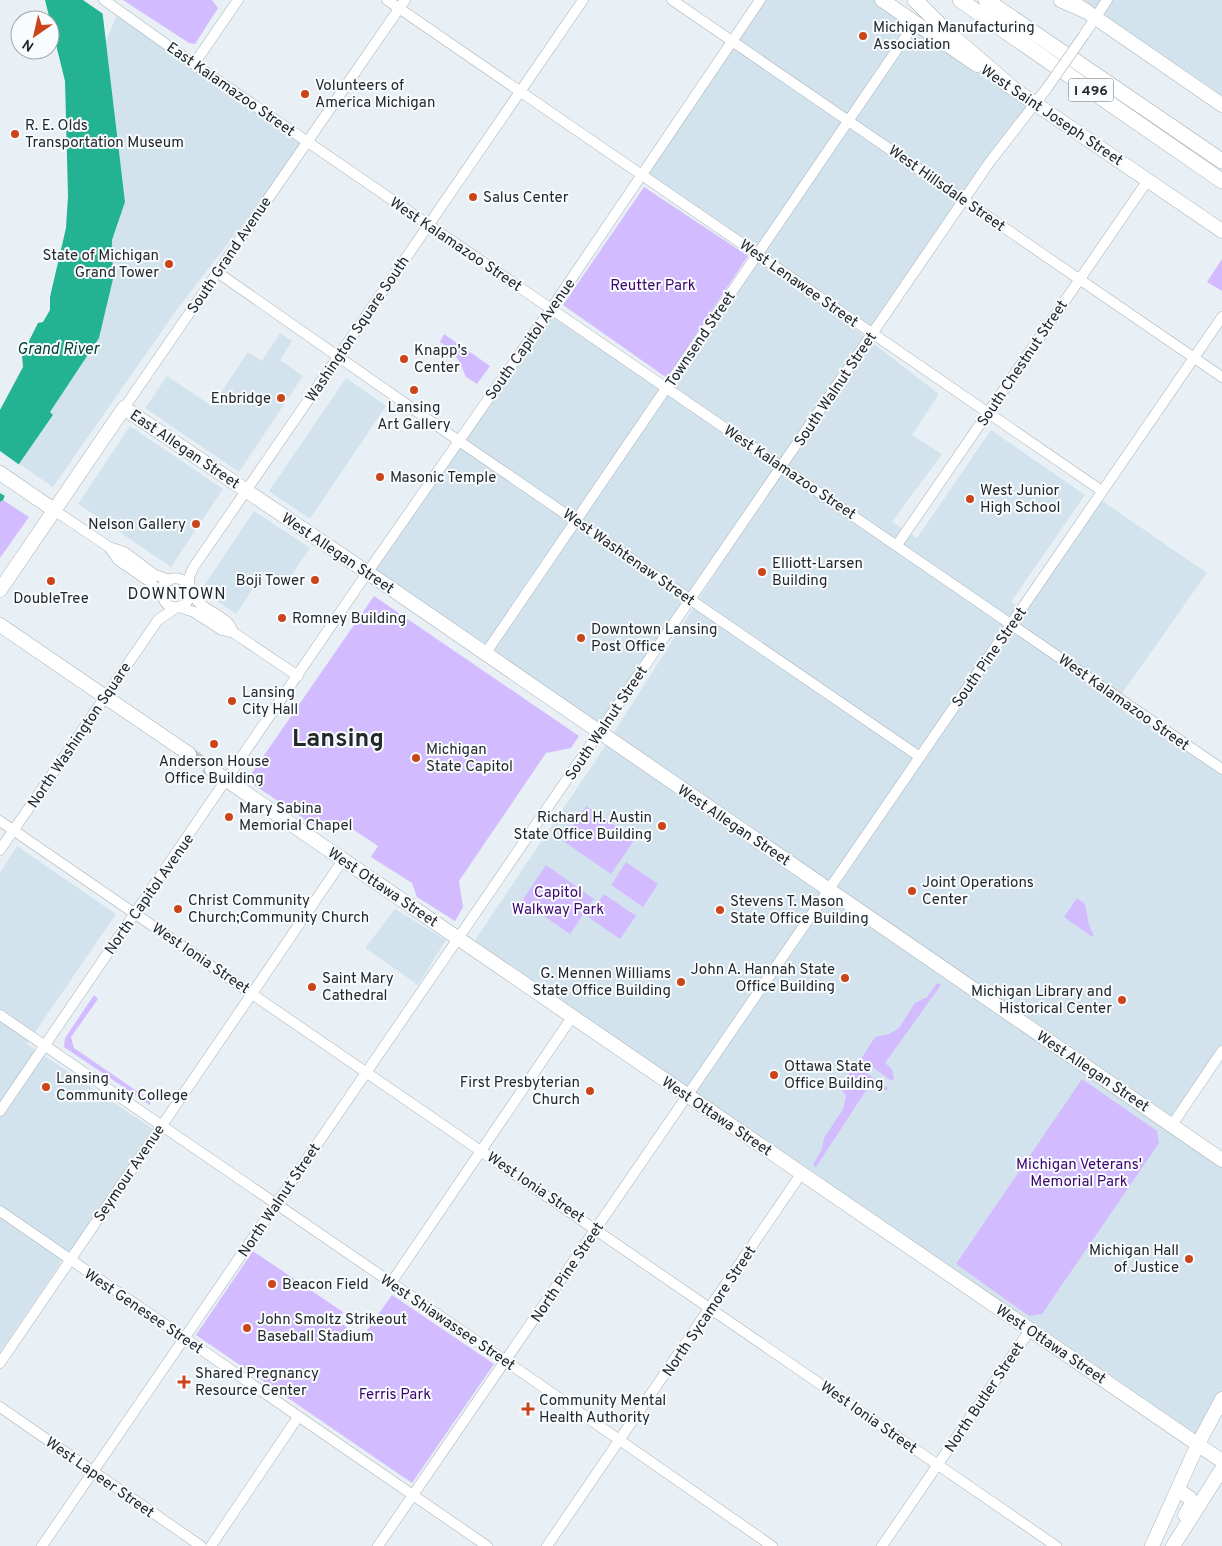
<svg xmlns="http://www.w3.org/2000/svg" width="1222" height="1546" viewBox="0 0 1222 1546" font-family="Overpass,sans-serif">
<rect width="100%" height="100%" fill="#e8f0f6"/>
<!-- built -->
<path fill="#d3e3ed" d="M761 0H883L1035 103 872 333 769 263 939 394 912 435 942 454 892 522 917 538 991 430 1085 495 1011 602 1025 611 1098 498 1207 573 1120 696 1222 768V1052L1172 1125 1222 1160V1401L1198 1444 572 1017 475 940 604 748 772 484 600 733 367 573 551 309 667 388 757 255 642 175Z
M1081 0H1222V96L1113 21Z
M119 10 307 142 178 308 53 487 19 464 53 416 49 412 99 338 113 279 112 240 125 202 106 41Z
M280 333 292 341 280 360 303 376 239 472 145 408 167 376 212 406 248 352 262 361Z
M346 378 386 406 310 519 269 491Z
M130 426 223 489 171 567 78 504Z
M254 511 310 548 284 586 264 572 236 614 201 590Z
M17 846 116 914 27 1044 156 1131 64 1261 60 1260V1264L0 1352V873Z
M395 909 446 940 418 985 365 948Z"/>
<!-- green -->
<path fill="#d3bbff" d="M123 0H212L218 8 195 44 189 43Z
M644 187 748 256 667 378 563 305Z
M1222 259V291L1207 282Z
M444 334 490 366 477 384 466 377 459 361 451 350 440 342Z
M3 500 29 517 0 558V502Z
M374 596 579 736 571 748 546 753 459 881 463 907 455 921 417 897 412 883 371 857 378 846 342 822H325L319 829 247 780Z
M586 806 635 839 611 874 563 841Z
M626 862 658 884 643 907 611 885Z
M546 865 594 899 570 934 522 901Z
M604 894 636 916 620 939 588 917Z
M1077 898 1085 904 1089 925 1094 936H1091L1064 917Z
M937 983 941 985 885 1063 892 1069 894 1079 892 1081 861 1059 875 1037 889 1034 899 1028 915 1003 927 997Z
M94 995 98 999 71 1037 74 1048 150 1100V1105L64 1047 65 1038Z
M855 1065 888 1088 886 1090H876L869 1086 816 1167 813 1165 822 1149 824 1138 843 1109 846 1096 840 1087Z
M1082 1079 1157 1131 1159 1143 1042 1314 1029 1316 956 1264Z
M253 1251 343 1312 340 1317V1322L361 1339 392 1295 494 1364 412 1483 196 1335Z"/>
<!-- water -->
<path fill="#23b292" d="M45 0H101L125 202 112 240 113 279 99 338 50 412 53 415 19 464 3 500 0 502V410L23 367 22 355 38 323 43 322 50 310V297L66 228 68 196 65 81Z"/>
<!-- pier -->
<path fill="#e8f0f6" d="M83 0H104L106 16Z
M0 451 21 466 6 500 4 498 5 496 0 493Z"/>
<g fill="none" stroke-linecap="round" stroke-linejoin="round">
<!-- major-tunnel -->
<path stroke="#c1c8cd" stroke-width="14" stroke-dasharray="14 7" stroke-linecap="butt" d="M189 754 212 770"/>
<!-- minor casing -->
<g stroke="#a9b1b7" stroke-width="11">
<path id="minor" d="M104 0 194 64 1222 769
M387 0 1102 491
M672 0 1222 377
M1084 35 1107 0
M194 64 238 0
M217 272 459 441 920 757
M124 408 405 0
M54 510 109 547 124 552 155 575 170 580
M897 545 1148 180
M109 547 118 560 150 582 161 593
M189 588V578L193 568 583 0
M190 590C191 603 181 610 169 606 155 595 163 574 180 579 190 582 192 596 199 603 207 610 220 615 228 623 230 625 232 630 234 633
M179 607 194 612 222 630 234 633 298 676
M485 654 915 23
M0 821 1056 1546
M0 850 158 620 177 607
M0 1015 497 1355 772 1546
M0 1111 367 573 551 309 760 0
M1172 1125 1222 1051
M0 1211 487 1546
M391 1283 572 1017
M0 1363 343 860
M0 1407 201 1546
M42 1546 989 163 1047 88
M211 1546 298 1417
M378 1546 1222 317
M547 1546 801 1174
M882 1546 1030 1330"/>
</g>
<!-- major casing -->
<g stroke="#a9b1b7" stroke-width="15">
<path id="major" d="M882 0 977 65
M1077 5 1222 105
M1002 81 1222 231
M0 473 54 510
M0 590 124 408 383 583 1222 1160
M0 625 189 754
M212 770 1222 1461
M1176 1494 1181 1492 1190 1498 1191 1505 1185 1515
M1152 1546 1198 1444 1222 1399
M1173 1546 1222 1469"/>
</g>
<!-- highway casing -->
<g stroke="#a9b1b7" stroke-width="16">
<path id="highway" d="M915 0 945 30 1010 86
M960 0 1222 181
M986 0 1222 161
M1061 0 1086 11"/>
</g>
<!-- minor -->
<use href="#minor" stroke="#fff" stroke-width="10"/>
<!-- major -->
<use href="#major" stroke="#fff" stroke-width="14"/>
<!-- highway -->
<use href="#highway" stroke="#fff" stroke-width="15"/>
<!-- minor-bridge casing -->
<g stroke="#a9b1b7" stroke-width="11" stroke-linecap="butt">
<path id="minor-bridge" d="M1047 88 1084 35"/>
</g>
<!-- minor-bridge -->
<use href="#minor-bridge" stroke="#fff" stroke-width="10"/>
</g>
<!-- markers -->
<g fill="#cc4419" stroke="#f9fcff" stroke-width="2">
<circle cx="863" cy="36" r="5"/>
<circle cx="305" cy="94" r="5"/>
<circle cx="15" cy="134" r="5"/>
<circle cx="473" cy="197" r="5"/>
<circle cx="169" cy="264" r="5"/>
<circle cx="404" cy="359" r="5"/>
<circle cx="414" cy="390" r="5"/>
<circle cx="281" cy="398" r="5"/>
<circle cx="380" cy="477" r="5"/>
<circle cx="970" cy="499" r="5"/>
<circle cx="196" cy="524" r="5"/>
<circle cx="762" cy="572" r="5"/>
<circle cx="315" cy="580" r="5"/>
<circle cx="51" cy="581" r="5"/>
<circle cx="282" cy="618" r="5"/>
<circle cx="581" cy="638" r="5"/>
<circle cx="232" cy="701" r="5"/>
<circle cx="214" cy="744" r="5"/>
<circle cx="416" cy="758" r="5"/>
<circle cx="229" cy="817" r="5"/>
<circle cx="662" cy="826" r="5"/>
<circle cx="912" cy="891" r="5"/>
<circle cx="178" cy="909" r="5"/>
<circle cx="720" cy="910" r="5"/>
<circle cx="845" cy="978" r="5"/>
<circle cx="681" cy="982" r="5"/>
<circle cx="312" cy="987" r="5"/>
<circle cx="1122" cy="1000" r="5"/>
<circle cx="774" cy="1075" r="5"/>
<circle cx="46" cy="1087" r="5"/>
<circle cx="590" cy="1091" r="5"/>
<circle cx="1189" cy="1259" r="5"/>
<circle cx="272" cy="1284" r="5"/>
<circle cx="247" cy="1328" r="5"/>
<path d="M181.5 1374.5h5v5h5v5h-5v5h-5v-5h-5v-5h5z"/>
<path d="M525.5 1401.5h5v5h5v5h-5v5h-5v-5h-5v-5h5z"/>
</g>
<g text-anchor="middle" stroke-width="4" stroke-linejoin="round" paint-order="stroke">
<!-- shield labels -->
<rect fill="#f9fcff" stroke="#65686a" stroke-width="1" x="1068.5" y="78.5" width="45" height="23" rx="4"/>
<g font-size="14" font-weight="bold" fill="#25282a">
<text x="1091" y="95">I 496</text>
</g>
<!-- poi labels -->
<g font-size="15" fill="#25282a" stroke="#f9fcff" text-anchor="start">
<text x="873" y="32">Michigan Manufacturing<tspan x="873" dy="17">Association</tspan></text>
<text x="315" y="90">Volunteers of<tspan x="315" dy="17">America Michigan</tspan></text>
<text x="25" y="130">R. E. Olds<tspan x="25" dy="17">Transportation Museum</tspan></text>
<text x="483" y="202">Salus Center</text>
<text x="159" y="260" text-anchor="end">State of Michigan<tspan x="159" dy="17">Grand Tower</tspan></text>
<text x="414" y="355">Knapp's<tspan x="414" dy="17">Center</tspan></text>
<text x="271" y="403" text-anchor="end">Enbridge</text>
<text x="414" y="412" text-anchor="middle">Lansing<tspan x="414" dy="17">Art Gallery</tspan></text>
<text x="390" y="482">Masonic Temple</text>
<text x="980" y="495">West Junior<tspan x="980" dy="17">High School</tspan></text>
<text x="186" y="529" text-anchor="end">Nelson Gallery</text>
<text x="772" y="568">Elliott-Larsen<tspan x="772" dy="17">Building</tspan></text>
<text x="305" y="585" text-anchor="end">Boji Tower</text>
<text x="51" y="603" text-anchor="middle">DoubleTree</text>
<text x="292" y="623">Romney Building</text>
<text x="591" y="634">Downtown Lansing<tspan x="591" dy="17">Post Office</tspan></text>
<text x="242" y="697">Lansing<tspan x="242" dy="17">City Hall</tspan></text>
<text x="426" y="754">Michigan<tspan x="426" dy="17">State Capitol</tspan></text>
<text x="214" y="766" text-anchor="middle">Anderson House<tspan x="214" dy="17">Office Building</tspan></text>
<text x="239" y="813">Mary Sabina<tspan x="239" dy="17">Memorial Chapel</tspan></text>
<text x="652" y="822" text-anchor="end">Richard H. Austin<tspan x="652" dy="17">State Office Building</tspan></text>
<text x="922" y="887">Joint Operations<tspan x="922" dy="17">Center</tspan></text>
<text x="188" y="905">Christ Community<tspan x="188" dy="17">Church;Community Church</tspan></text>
<text x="730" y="906">Stevens T. Mason<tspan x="730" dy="17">State Office Building</tspan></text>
<text x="835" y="974" text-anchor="end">John A. Hannah State<tspan x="835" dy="17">Office Building</tspan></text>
<text x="671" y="978" text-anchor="end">G. Mennen Williams<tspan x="671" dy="17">State Office Building</tspan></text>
<text x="322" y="983">Saint Mary<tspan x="322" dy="17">Cathedral</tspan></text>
<text x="1112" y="996" text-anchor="end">Michigan Library and<tspan x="1112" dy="17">Historical Center</tspan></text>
<text x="784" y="1071">Ottawa State<tspan x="784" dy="17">Office Building</tspan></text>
<text x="56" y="1083">Lansing<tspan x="56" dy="17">Community College</tspan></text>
<text x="580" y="1087" text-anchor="end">First Presbyterian<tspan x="580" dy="17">Church</tspan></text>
<text x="1179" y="1255" text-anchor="end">Michigan Hall<tspan x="1179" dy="17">of Justice</tspan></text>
<text x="282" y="1289">Beacon Field</text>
<text x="257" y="1324">John Smoltz Strikeout<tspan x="257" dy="17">Baseball Stadium</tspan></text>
<text x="195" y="1378">Shared Pregnancy<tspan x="195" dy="17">Resource Center</tspan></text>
<text x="539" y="1405">Community Mental<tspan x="539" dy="17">Health Authority</tspan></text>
</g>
<!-- street labels -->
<g font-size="15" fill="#25282a" stroke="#f9fcff">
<text transform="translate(231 89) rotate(35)" y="5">East Kalamazoo Street</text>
<text transform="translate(1052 115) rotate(34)" y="5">West Saint Joseph Street</text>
<text transform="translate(947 188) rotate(35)" y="5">West Hillsdale Street</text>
<text transform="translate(456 244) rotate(34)" y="5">West Kalamazoo Street</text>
<text transform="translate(229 255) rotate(-56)" y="5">South Grand Avenue</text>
<text transform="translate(799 283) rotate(35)" y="5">West Lenawee Street</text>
<text transform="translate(357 329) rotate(-56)" y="5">Washington Square South</text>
<text transform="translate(530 339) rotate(-55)" y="5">South Capitol Avenue</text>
<text transform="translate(700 339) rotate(-56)" y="5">Townsend Street</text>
<text transform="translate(1022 363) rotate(-56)" y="5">South Chestnut Street</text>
<text transform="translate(835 389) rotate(-56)" y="5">South Walnut Street</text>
<text transform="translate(185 449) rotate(34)" y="5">East Allegan Street</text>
<text transform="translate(790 472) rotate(34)" y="5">West Kalamazoo Street</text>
<text transform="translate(338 553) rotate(34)" y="5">West Allegan Street</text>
<text transform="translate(629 557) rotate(35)" y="5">West Washtenaw Street</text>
<text transform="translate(989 657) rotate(-55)" y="5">South Pine Street</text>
<text transform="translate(1124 702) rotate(35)" y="5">West Kalamazoo Street</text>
<text transform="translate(606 723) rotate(-56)" y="5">South Walnut Street</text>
<text transform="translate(79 735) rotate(-56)" y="5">North Washington Square</text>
<text transform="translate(734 825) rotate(34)" y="5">West Allegan Street</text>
<text transform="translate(383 887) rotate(34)" y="5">West Ottawa Street</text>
<text transform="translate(149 894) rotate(-55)" y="5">North Capitol Avenue</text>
<text transform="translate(201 958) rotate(34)" y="5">West Ionia Street</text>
<text transform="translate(1093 1071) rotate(34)" y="5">West Allegan Street</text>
<text transform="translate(717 1116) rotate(34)" y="5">West Ottawa Street</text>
<text transform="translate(129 1173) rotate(-56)" y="5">Seymour Avenue</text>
<text transform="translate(536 1187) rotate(34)" y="5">West Ionia Street</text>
<text transform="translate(279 1200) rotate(-56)" y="5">North Walnut Street</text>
<text transform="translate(567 1272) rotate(-56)" y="5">North Pine Street</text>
<text transform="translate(144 1311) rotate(34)" y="5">West Genesee Street</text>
<text transform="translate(709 1311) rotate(-56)" y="5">North Sycamore Street</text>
<text transform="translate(448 1322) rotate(34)" y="5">West Shiawassee Street</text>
<text transform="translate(1051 1344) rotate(34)" y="5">West Ottawa Street</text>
<text transform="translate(984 1397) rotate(-56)" y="5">North Butler Street</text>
<text transform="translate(869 1417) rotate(35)" y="5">West Ionia Street</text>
<text transform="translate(100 1477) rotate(35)" y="5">West Lapeer Street</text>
</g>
<!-- park labels -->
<g font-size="15" fill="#3d056d" stroke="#f9fcff">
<text x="653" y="290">Reutter Park</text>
<text x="558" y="897">Capitol<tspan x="558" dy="17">Walkway Park</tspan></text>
<text x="1079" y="1169">Michigan Veterans'<tspan x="1079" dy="17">Memorial Park</tspan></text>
<text x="395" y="1399">Ferris Park</text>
</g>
<!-- water labels -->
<g font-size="16" font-style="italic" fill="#044033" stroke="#f9fcff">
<text x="58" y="354">Grand River</text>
</g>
<!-- neighbourhood labels -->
<g font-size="16" letter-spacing="1" fill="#25282a" stroke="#f9fcff">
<text x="177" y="599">DOWNTOWN</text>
</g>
<!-- town labels -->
<g font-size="25" font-weight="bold" fill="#25282a" stroke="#f9fcff">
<text x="338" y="746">Lansing</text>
</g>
</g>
<!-- north arrow -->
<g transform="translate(35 35) rotate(214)"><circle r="24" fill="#f9fcff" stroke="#a4a7aa"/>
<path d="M0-4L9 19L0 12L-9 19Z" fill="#cc4419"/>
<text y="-8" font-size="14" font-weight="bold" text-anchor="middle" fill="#25282a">N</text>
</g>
</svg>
